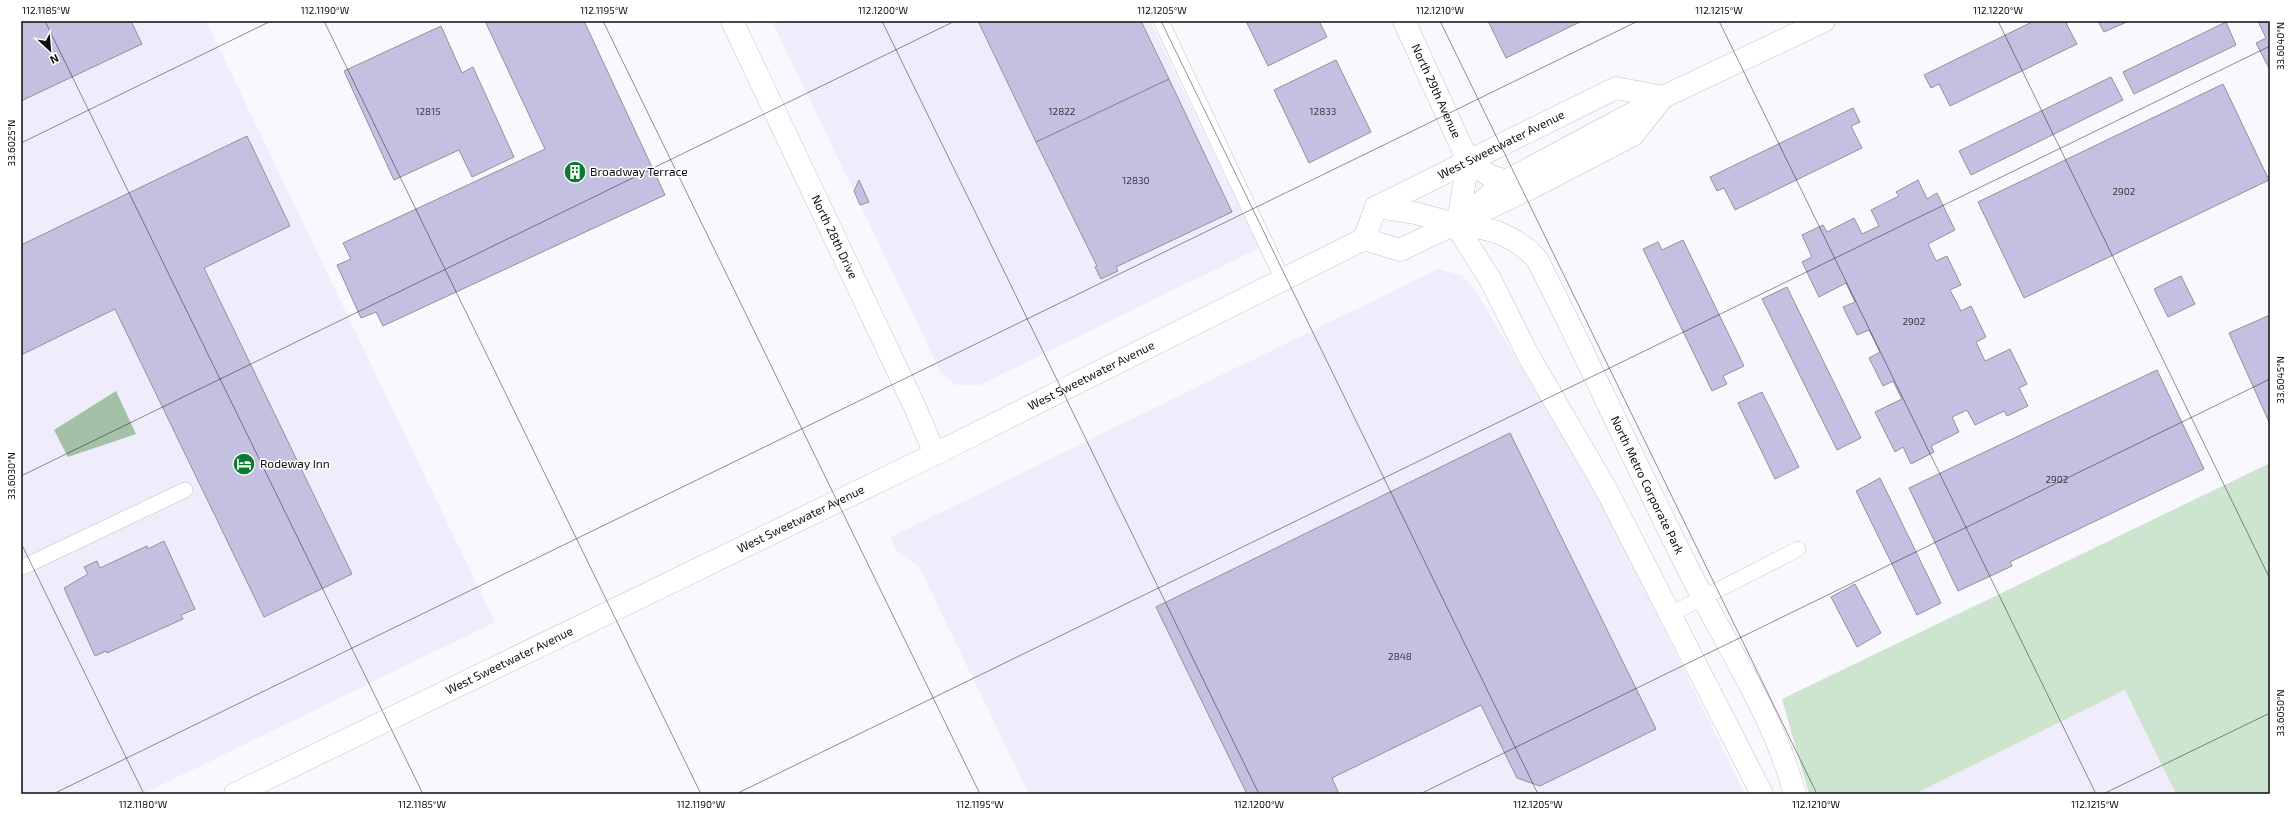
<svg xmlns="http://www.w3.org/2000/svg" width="2291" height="815" viewBox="0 0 2291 815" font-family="'Exo 2',sans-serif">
<rect width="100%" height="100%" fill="#f9f8fe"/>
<!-- built -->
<path fill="#efedfc" d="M21 21H206L495 622 143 794H21Z
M772 21H1150L1259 248 980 385H956L941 373Z
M1438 269 1463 276 1478 295 1605 508 1745 794H1029L919 567 896 550 891 537Z
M2125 690 2176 794H1915Z"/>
<!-- green -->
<path fill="#cde5cf" d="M2270 463V794H2176L2125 690 1915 794H1809L1782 699Z"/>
<!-- water -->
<path fill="#a4c0a7" d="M116 391 136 434 68 457 54 430Z"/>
<!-- building -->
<path fill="#c3c0e1" stroke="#919197" d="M21 21H131L142 44 21 101Z
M485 21H584L665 195 383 326 376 312 361 318 337 265 351 259 343 243 545 149Z
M978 21H1141L1169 79 1036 142Z
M1246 21H1319L1327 37 1268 66Z
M1488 21H1582L1506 58Z
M2034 21H2070L2066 23 2077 44 1950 106 1939 84 1931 88 1924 75Z
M2098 21H2129L2104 32Z
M2258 21H2270V70L2256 43 2266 38Z
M2226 22 2236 45 2134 94 2123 72Z
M441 26 462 73 473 67 514 157 472 177 459 150 394 180 344 71Z
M1336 60 1371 132 1309 163 1274 90Z
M2111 77 2123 100 1971 175 1959 151Z
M1169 79 1232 212 1116 267 1118 271 1101 279 1095 267 1097 266 1036 142Z
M2223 84 2269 180 2024 298 1978 202Z
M1853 108 1860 122 1851 126 1862 148 1735 210 1724 188 1717 191 1710 177Z
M247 136 290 226 204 268 352 574 264 617 115 309 21 355V245Z
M859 180 869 202 860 205 854 191Z
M1918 180 1927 199 1937 193 1955 230 1928 244 1936 261 1947 256 1961 285 1950 290 1961 311 1971 306 1986 337 1976 342 1985 361 2010 349 2027 384 2019 388 2028 406 2007 416 2004 411 1975 425 1967 410 1952 417 1959 432 1931 446 1934 452 1911 464 1903 447 1895 452 1875 412 1902 399 1893 381 1883 386 1869 358 1880 352 1869 330 1857 335 1843 307 1855 302 1846 283 1819 297 1802 262 1812 257 1802 235 1823 225 1827 232 1854 218 1862 234 1879 226 1871 210 1899 196 1896 192Z
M1683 240 1744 366 1723 376 1727 384 1712 391 1643 249 1658 242 1662 250Z
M2181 276 2195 304 2168 317 2154 289Z
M1787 287 1861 438 1837 450 1762 299Z
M2270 315V424L2229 333Z
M2157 370 2204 469 2010 562 2012 566 1958 591 1909 488Z
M1762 392 1799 467 1775 479 1738 403Z
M1510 433 1656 729 1540 786 1517 778 1481 705 1332 778 1339 794H1247L1156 607Z
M1880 478 1941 603 1917 615 1856 491Z
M164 541 195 609 181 615 183 619 107 653 106 651 95 656 64 588 88 574 84 567 97 561 100 568 147 546 148 549Z
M1855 584 1881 633 1857 647 1831 597Z"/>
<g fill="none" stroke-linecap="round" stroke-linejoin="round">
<!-- service casing -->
<g stroke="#c4c3ca" stroke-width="16">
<path id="service" d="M1161 21 1283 280
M21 568 185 490
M1669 615 1798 549"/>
</g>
<!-- minor casing -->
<g stroke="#c4c3ca" stroke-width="23">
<g id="minor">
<path id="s1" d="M1404 21 1468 161"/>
<path id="s2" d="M1455 224C1490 228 1512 233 1537 259 1594 371 1645 486 1703 598 1736 661 1776 724 1795 794"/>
<path d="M1455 224 1490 279 1528 355 1606 489 1762 794"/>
</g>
</g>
<!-- tertiary casing -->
<g stroke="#c4c3ca" stroke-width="23">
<g id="tertiary">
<path id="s3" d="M732 21 914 405 935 454"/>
<path d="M1468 161 1490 176 1517 184"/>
<path d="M1479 204 1506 181 1663 97 1824 21"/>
<path d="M1376 207 1415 213 1455 224"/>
<path d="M1455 224 1460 210 1468 161"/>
<path id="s4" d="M1364 239 1376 207 1616 88 1663 97"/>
<path id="s5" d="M235 794 935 454 1364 239 1400 250 1531 188 1633 135 1663 97"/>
</g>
</g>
<!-- service -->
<use href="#service" stroke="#fff" stroke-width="15"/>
<!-- minor -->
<use href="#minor" stroke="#fff" stroke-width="22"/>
<!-- tertiary -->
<use href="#tertiary" stroke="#fff" stroke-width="22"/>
</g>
<!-- ticks -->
<path fill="none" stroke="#0d0d0f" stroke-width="1" stroke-opacity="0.45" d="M45 21 423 794M324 21 701 794M603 21 980 794M882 21 1259 794M1161 21 1538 794M1440 21 1817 794M1719 21 2096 794M1998 21 2270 579M21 143 271 21M21 476 955 21M21 543 144 794M53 794 1638 21M736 794 2270 46M1420 794 2270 379M2103 794 2270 713"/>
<!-- icons -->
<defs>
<g id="building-disc" transform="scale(1.15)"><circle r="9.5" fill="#097b31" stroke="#fff"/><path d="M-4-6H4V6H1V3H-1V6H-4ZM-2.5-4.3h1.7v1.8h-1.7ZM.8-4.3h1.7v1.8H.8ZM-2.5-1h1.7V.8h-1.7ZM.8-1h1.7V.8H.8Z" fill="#fff"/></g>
<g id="hotel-disc" transform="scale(1.15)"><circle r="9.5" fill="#097b31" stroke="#fff"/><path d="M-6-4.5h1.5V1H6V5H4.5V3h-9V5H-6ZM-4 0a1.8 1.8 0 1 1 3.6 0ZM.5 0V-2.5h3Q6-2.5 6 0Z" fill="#fff"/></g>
</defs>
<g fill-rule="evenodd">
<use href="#building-disc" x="575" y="172"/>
<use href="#hotel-disc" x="244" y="464"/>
</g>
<g text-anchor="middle" stroke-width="3" stroke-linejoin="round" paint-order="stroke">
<!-- number labels -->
<g font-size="10" fill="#3a3a44">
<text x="428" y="115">12815</text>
<text x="1062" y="115">12822</text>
<text x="1323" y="115">12833</text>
<text x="1136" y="184">12830</text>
<text x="2124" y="195">2902</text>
<text x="1914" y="325">2902</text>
<text x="2057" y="483">2902</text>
<text x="1400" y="660">2848</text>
</g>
<!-- street labels -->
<g font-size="12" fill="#0d0d0f" stroke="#fff">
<text dy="4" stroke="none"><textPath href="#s1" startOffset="77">North 29th Avenue</textPath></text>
<text dy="4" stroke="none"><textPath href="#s4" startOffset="174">West Sweetwater Avenue</textPath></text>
<text dy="4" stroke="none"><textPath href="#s3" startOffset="239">North 28th Drive</textPath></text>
<text dy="4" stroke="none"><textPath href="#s5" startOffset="953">West Sweetwater Avenue</textPath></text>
<text dy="4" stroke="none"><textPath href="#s2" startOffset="343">North Metro Corporate Park</textPath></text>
<text dy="4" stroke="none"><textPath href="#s5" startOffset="629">West Sweetwater Avenue</textPath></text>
<text dy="4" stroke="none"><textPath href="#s5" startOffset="305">West Sweetwater Avenue</textPath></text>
</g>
<!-- poi labels -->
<g font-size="12" fill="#0d0d0f" stroke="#fff" text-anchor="start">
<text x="590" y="176">Broadway Terrace</text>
<text x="260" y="468">Rodeway Inn</text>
</g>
</g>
<!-- border -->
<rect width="2291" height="815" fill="none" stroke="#ffffff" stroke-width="44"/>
<!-- north arrow -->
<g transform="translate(50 50) rotate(154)" stroke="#ffffff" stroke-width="3" paint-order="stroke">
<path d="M0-3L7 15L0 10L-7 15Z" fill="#0d0d0f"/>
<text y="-6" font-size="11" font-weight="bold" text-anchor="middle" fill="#0d0d0f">N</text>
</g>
<rect x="22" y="22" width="2247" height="771" fill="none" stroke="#0d0d0f" stroke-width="1.5"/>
<g font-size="10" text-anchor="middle" fill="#0d0d0f">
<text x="46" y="14">112.1185°W</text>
<text x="325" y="14">112.1190°W</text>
<text x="604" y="14">112.1195°W</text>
<text x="883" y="14">112.1200°W</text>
<text x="1162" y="14">112.1205°W</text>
<text x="1440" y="14">112.1210°W</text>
<text x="1719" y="14">112.1215°W</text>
<text x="1998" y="14">112.1220°W</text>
<text transform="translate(2280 46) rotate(-90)" y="4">33.6040°N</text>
<text transform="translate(11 143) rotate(-90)" y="4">33.6025°N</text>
<text transform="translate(2280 380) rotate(-90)" y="4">33.6045°N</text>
<text transform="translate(11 476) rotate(-90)" y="4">33.6030°N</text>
<text transform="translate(2280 713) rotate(-90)" y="4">33.6050°N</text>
<text x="143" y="808">112.1180°W</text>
<text x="422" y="808">112.1185°W</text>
<text x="701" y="808">112.1190°W</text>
<text x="980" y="808">112.1195°W</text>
<text x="1259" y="808">112.1200°W</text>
<text x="1538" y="808">112.1205°W</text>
<text x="1816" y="808">112.1210°W</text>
<text x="2095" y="808">112.1215°W</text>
</g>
</svg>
